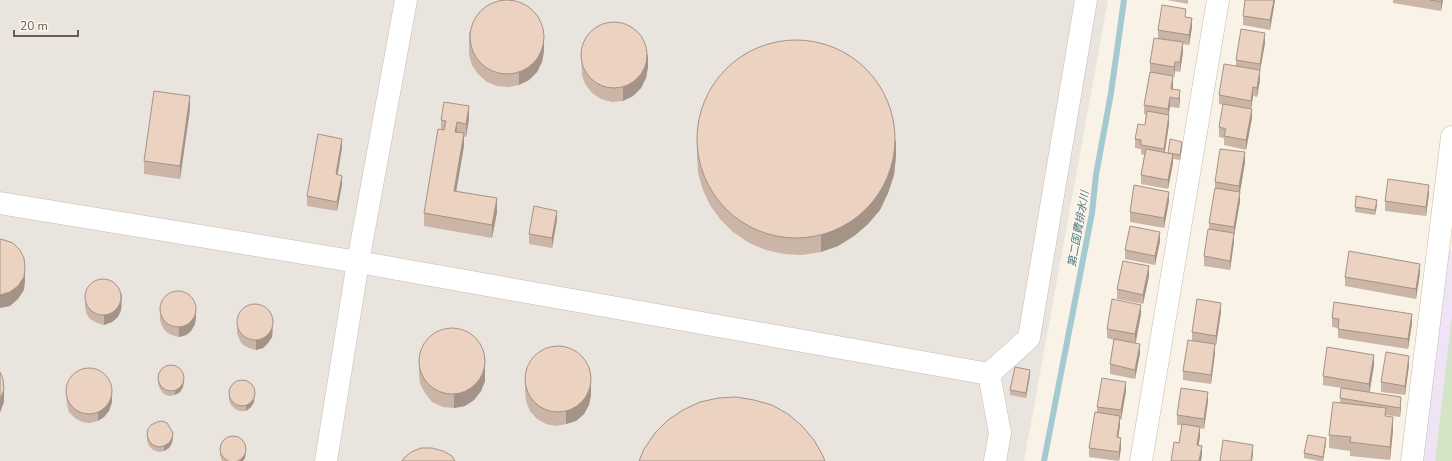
<svg xmlns="http://www.w3.org/2000/svg" width="1452" height="461" viewBox="0 0 1452 461" font-family="'Nunito Sans','Noto Sans JP',sans-serif">
<rect width="100%" height="100%" fill="#f9f2e6"/>
<!-- industrial -->
<path fill="#eae4df" d="M0 0H1108L1024 461H0Z"/>
<!-- education -->
<path fill="#efe3f6" d="M1446 250 1452 251V461H1421Z"/>
<!-- green -->
<path fill="#d3e5c6" d="M1452 316V461H1435Z"/>
<g fill="none" stroke-linecap="round" stroke-linejoin="round">
<!-- stream -->
<path stroke="#a4cad1" stroke-width="6" d="M1044 461 1092 213 1096 175 1111 93 1124 0"/>
<!-- minor casing -->
<g stroke="#c9baad" stroke-width="23">
<path id="minor" d="M0 203 358 262 406 0
M989 374 1029 338 1086 0
M989 374 1000 433 995 461
M326 461 358 262 989 374
M1141 461 1218 0
M1412 461 1452 137"/>
</g>
<!-- minor -->
<use href="#minor" stroke="#fff" stroke-width="22"/>
</g>
<!-- wall -->
<path fill="#cab5a6" d="M1167 0H1188V4Z
M1245 0H1275L1270 30 1243 25V16Z
M1393 0H1443L1441 11 1393 3Z
M1186 17 1192 27 1189 45 1183 44V52L1180 72 1175 71 1174 77 1173 76V89L1180 99 1179 108 1170 107 1168 114 1169 124 1165 152 1168 153 1182 147 1180 160 1173 159V163L1168 189 1141 184V175L1144 155 1141 154V149L1135 148V139L1145 125 1146 115 1144 114V105L1150 72V63L1158 38V30Z
M469 32 544 51 542 62 537 72 529 80 519 85 508 87 497 86 487 82 478 74 472 65 469 55Z
M1265 43 1260 71V80L1257 97 1253 96 1251 109 1252 118 1246 150 1224 145V138L1219 137V127L1223 105 1219 104V95L1236 66V60Z
M581 52 648 67 646 78 641 88 633 96 623 101 612 102 601 99 592 93 585 84 582 75Z
M190 109 180 179 144 174V161Z
M469 119 466 137H464V146L456 191 497 212 492 238 424 226V213L441 129V120Z
M697 140 896 156 894 175 888 193 880 210 868 224 854 236 838 246 821 252 802 255 784 254 766 250 749 243 733 232 720 219 710 205 703 190 698 173 697 156Z
M342 148 337 175 342 185 337 211 307 206V196Z
M1245 162 1240 192V201L1234 236V242L1230 270 1204 266V256L1209 229V223L1215 188V182Z
M1429 194 1426 216 1385 211V201Z
M1169 201 1164 228 1130 222V212Z
M1377 205 1375 215 1355 212V207Z
M557 220 552 248 529 244V234Z
M1160 241 1155 265 1125 259V250Z
M1420 273 1416 299 1345 286V277Z
M1149 276 1143 304 1117 299V289Z
M85 296 122 304 121 310 118 317 112 322 104 325 97 323 90 319 86 313 85 306Z
M160 310 196 317 195 324 191 331 186 335 179 337 172 335 166 332 162 326 160 320Z
M1221 312 1216 345H1215V353L1211 384 1183 380V371L1192 340V332Z
M1141 314 1136 343 1140 353 1135 379 1110 374V364L1114 340 1107 338V329Z
M1332 318 1412 323 1408 349 1338 338V328L1332 327Z
M237 323 273 330 272 337 268 343 263 348 256 350 249 348 243 345 239 339 237 333Z
M419 360 485 381 481 391 474 400 465 406 454 408 443 407 432 402 425 393 420 384 419 374Z
M1374 365 1370 392 1401 407 1400 417 1386 415V416L1393 430 1390 460 1350 456V451L1329 448V435L1340 403 1341 388 1323 385V376Z
M1409 365 1405 395 1381 392V382Z
M1030 375 1026 398 1010 395V390Z
M525 377 591 395 589 405 584 414 576 421 566 424 556 426 546 424 537 419 530 411 526 401 525 390Z
M158 379 184 381 183 387 180 392 175 395 169 396 164 394 160 389 158 384Z
M66 389 112 402 109 411 104 417 98 421 90 423 82 422 75 418 69 412 67 405Z
M1126 391 1121 420H1120V425L1118 438 1121 448 1119 461 1089 457V448L1097 412V407Z
M229 395 254 402 251 407 246 411H240L235 409 231 405 229 400Z
M1208 401 1204 429 1200 428V437L1198 445 1202 455 1179 443 1182 425H1177V415Z
M147 435 173 438 172 443 169 448 164 451 159 452 153 450 149 446 147 440Z
M1326 443 1323 461H1319L1304 458V453Z
M220 450 246 452 245 458 243 461H222L220 455Z"/>
<!-- shaded-wall -->
<path fill="#a49387" d="M1274 0H1275L1270 30V20Z
M1442 0H1443L1441 11V2Z
M1192 18V27L1189 45V35Z
M1265 33V43L1260 71V80L1257 97V88L1260 73V64Z
M544 38V51L542 62 537 72 529 80 519 85V72Z
M1183 42V52L1180 72V62Z
M648 54V67L646 78 641 88 633 96 623 101V88Z
M1175 62V71L1174 77V67Z
M1173 76V86L1171 98V89Z
M1253 87V96L1251 110V101Z
M1180 90V99L1179 108V99Z
M190 96V109L180 179V166Z
M1170 97V107L1168 118V109Z
M469 106V119L466 137V124Z
M1252 109V118L1246 150V140Z
M1169 115V124L1164 158V149Z
M457 122V135L455 132Z
M464 133V146L454 204V191Z
M342 139V148L336 184V174Z
M896 140V156L894 175 888 193 880 210 868 224 854 236 838 246 821 252V236Z
M1182 142V147L1180 160V155Z
M1245 152V162L1240 192V201L1234 236V242L1230 270V261L1234 233V227L1239 195V186Z
M1173 154V163L1168 189V180Z
M342 176V185L337 211V202Z
M1429 185V194L1426 216V207Z
M1169 192V201L1164 228V218Z
M497 198V212L492 238V225Z
M1377 200V205L1375 215V210Z
M557 211V220L552 248V238Z
M1160 232V241L1155 265V256Z
M1420 264V273L1416 299V289Z
M1149 266V276L1143 304V295Z
M25 268V281L24 290 18 299 10 306 0 308V295Z
M122 294 121 310 118 317 112 322 104 325V315Z
M1221 303V312L1216 345V336Z
M1141 305V314L1135 344V334Z
M196 308V317L195 324 191 331 186 335 179 337V327Z
M1412 314V323L1408 349V339Z
M273 321 272 337 268 343 263 348 256 350V340Z
M1140 344V353L1135 379V370Z
M1215 344V353L1211 384V375Z
M1374 355V365L1369 393V384Z
M1409 356V365L1405 395V386Z
M485 357V381L481 391 474 400 465 406 454 408V395Z
M1030 370V375L1026 398V393Z
M184 376 183 387 180 392 175 395V390Z
M591 382V395L589 405 584 414 576 421 566 424V411Z
M1126 382V391L1121 420V410Z
M4 389V402L0 413V400Z
M255 392 254 402 251 407 246 411V406Z
M1208 392V401L1204 429V419Z
M112 393V402L109 411 104 417 98 421V412Z
M1401 397V407L1400 417V408Z
M1120 416V425L1117 447V437Z
M1393 417V430L1390 460V447Z
M1200 427V437L1197 454V445Z
M173 433 172 443 169 448 164 451V446Z
M1121 438V448L1119 461V452Z
M1326 438V443L1323 461V457Z
M1253 445V455L1252 461H1251Z
M1202 446V455L1201 461H1199Z
M246 447 245 458 243 461H237Z"/>
<!-- building -->
<path fill="#ebd2c1" stroke="#a49387" d="M470 37a37 37 0 1 1 74 0a37 37 0 1 1-74 0Z
M1245 0H1274L1270 20 1243 16Z
M1430 0H1442L1441 2Z
M1162 5 1186 9 1185 17 1192 18 1189 35 1158 30Z
M581 55a33 33 0 1 1 66 0a33 33 0 1 1-66 0Z
M1241 29 1265 33 1260 64 1236 60Z
M1154 38 1183 42 1180 62H1175L1174 67 1150 63Z
M697 139a99 99 0 1 1 198 0a99 99 0 1 1-198 0Z
M1224 64 1260 70 1257 88 1253 87 1251 101 1219 95Z
M1150 72 1173 76 1171 89 1180 90 1179 99 1170 97 1168 109 1144 105Z
M154 91 190 96 180 166 144 161Z
M444 102 469 106 466 124 457 122 455 132 464 133 454 191 497 198 492 225 424 213 438 129 444 130 446 121 441 120Z
M1223 104 1252 109 1246 140 1224 136 1226 129 1219 127Z
M1147 111 1169 115 1164 149 1141 145V140L1135 139 1138 124 1145 125Z
M318 134 342 139 336 174 342 176 337 202 307 196Z
M1170 139 1182 142 1180 155 1168 153Z
M1146 149 1173 154 1168 180 1141 175Z
M1220 149 1245 152 1239 186 1215 182Z
M1388 179 1429 185 1426 207 1385 201Z
M1134 185 1169 192 1164 218 1130 212Z
M1215 188 1240 192 1234 227 1209 223Z
M1356 196 1377 200 1375 210 1355 207Z
M534 206 557 211 552 238 529 234Z
M1130 226 1160 232 1155 256 1125 250Z
M1208 229 1234 233 1230 261 1204 256Z
M0 239 4 240 13 243 20 250 24 258 25 268 24 277 18 286 10 292 0 295Z
M1349 251 1420 264 1416 289 1345 277Z
M1123 261 1149 266 1143 295 1117 289Z
M85 297a18 18 0 1 1 36 0a18 18 0 1 1-36 0Z
M160 309a18 18 0 1 1 36 0a18 18 0 1 1-36 0Z
M1112 299 1141 305 1135 334 1107 329Z
M1197 299 1221 303 1216 336 1192 332Z
M1334 302 1412 314 1408 339 1338 329 1339 319 1332 318Z
M237 322a18 18 0 1 1 36 0a18 18 0 1 1-36 0Z
M419 361a33 33 0 1 1 66 0a33 33 0 1 1-66 0Z
M1114 339 1140 344 1135 370 1110 364Z
M1188 340 1215 344 1211 375 1183 371Z
M525 379a33 33 0 1 1 66 0a33 33 0 1 1-66 0Z
M1327 347 1374 355 1369 384 1323 376Z
M1386 352 1409 356 1405 386 1381 382Z
M158 378a13 13 0 1 1 26 0a13 13 0 1 1-26 0Z
M1015 367 1030 370 1026 393 1010 390Z
M66 391a23 23 0 1 1 46 0a23 23 0 1 1-46 0Z
M0 372 3 379 4 389 0 400Z
M1102 378 1126 382 1121 410 1097 407Z
M229 393a13 13 0 1 1 26 0a13 13 0 1 1-26 0Z
M1181 388 1208 392 1204 419 1177 415Z
M1341 388 1401 397 1400 408 1340 398Z
M736 397 754 400 772 405 788 414 802 426 814 440 823 456 825 461H639L644 449 655 433 668 420 683 410 700 402 718 398Z
M1333 402 1386 408 1385 416 1393 417 1390 447 1350 442 1351 437 1329 435Z
M1095 412 1120 416 1117 437 1121 438 1119 452 1089 448Z
M162 421 167 423 173 433 172 438 169 443 164 446 159 447 153 445 149 441 147 435 148 429 151 425 157 422Z
M1182 424 1200 427 1197 445 1202 446 1199 461H1171L1174 442 1179 443Z
M1308 435 1326 438 1323 457 1304 453Z
M220 449a13 13 0 1 1 26 0a13 13 0 1 1-26 0Z
M1223 440 1253 445 1251 461H1220Z
M421 448H432L443 451 452 456 455 461H402L403 459 411 452Z"/>
<g text-anchor="middle" stroke-width="3" stroke-linejoin="round" paint-order="stroke">
<!-- water labels -->
<g font-size="11" font-style="italic" fill="#4b7780" stroke="#fdf6ec">
<text transform="translate(1078 229) rotate(-80)" y="4">第二国費排水川</text>
</g>
</g>
<!-- scale -->
<path d="M14 30v6h64v-6" fill="none" stroke="#6f5a4e" stroke-width="2"/>
<text x="20" y="30" font-size="12" fill="#6f5a4e" stroke="#fdf6ec" stroke-width="3" paint-order="stroke">20 m</text>
</svg>
